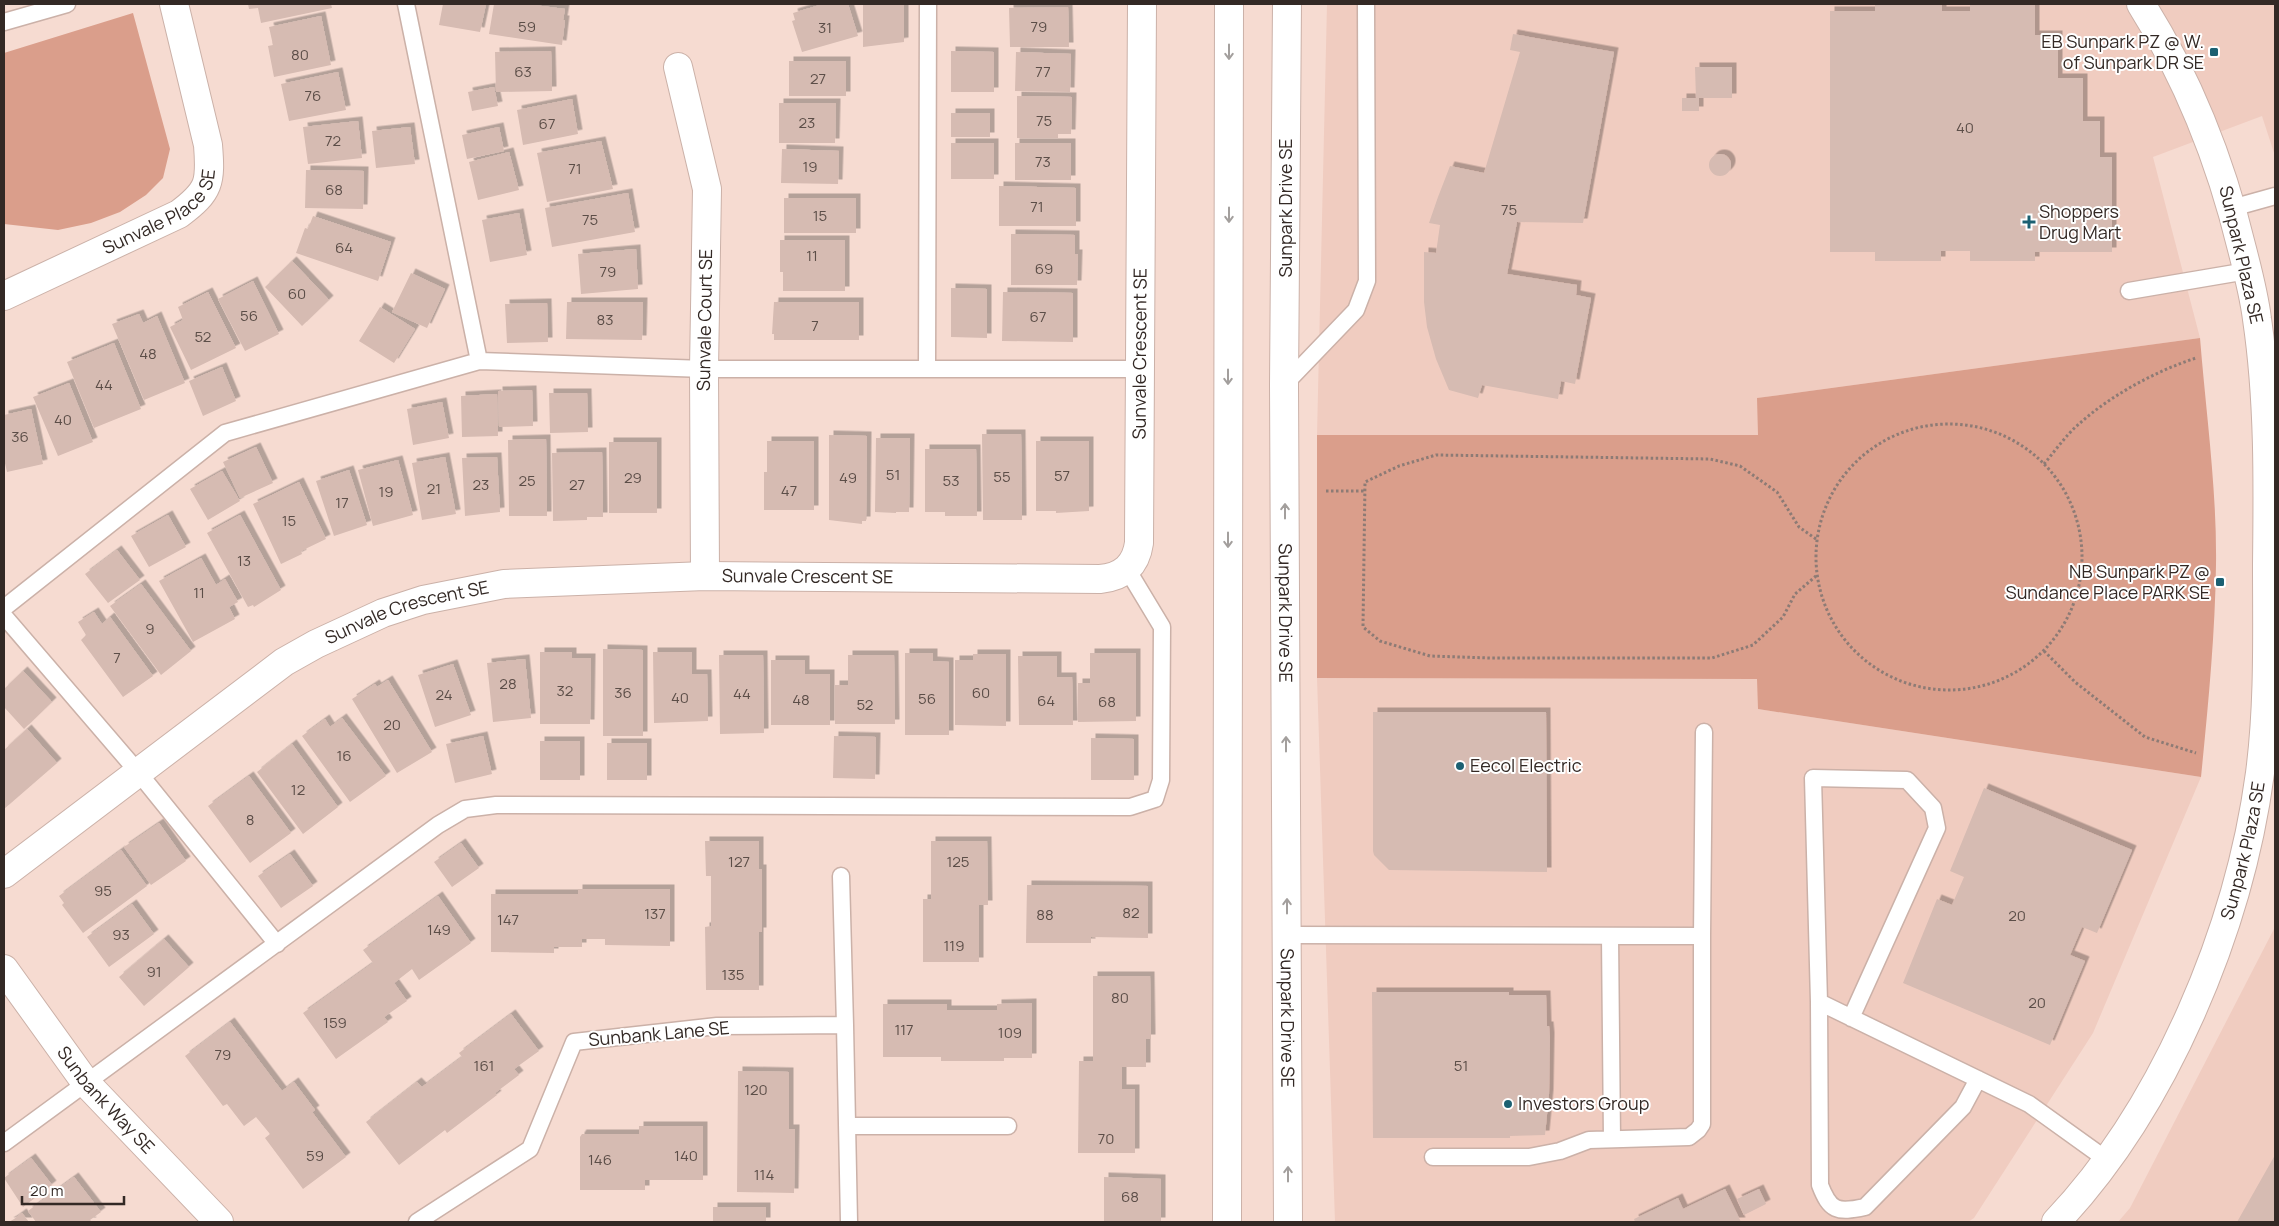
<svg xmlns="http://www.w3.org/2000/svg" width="2279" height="1226" viewBox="0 0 2279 1226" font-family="Manrope,sans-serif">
<defs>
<filter id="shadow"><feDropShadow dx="4.5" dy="-4.5" stdDeviation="0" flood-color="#0004"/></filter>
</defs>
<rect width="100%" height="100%" fill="#f6dbd1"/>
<!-- built -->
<path fill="#f0ccc0" d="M1327 4H2275V156L2262 116 2153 157 2200 338 1758 398 1759 435H1317Z
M1317 678 1758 679V709L2201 777 2093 1033 1974 1218 1968 1222H1335Z
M2275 927V1222H2118L2130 1208Z"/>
<!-- green -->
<path fill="#da9e8b" d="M133 13 170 149 163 178 146 195 120 212 91 223 58 230 4 224V53Z
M2200 338C2206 413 2217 490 2216 565 2215 636 2208 707 2201 777L1758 709 1757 679 1317 678V435H1758L1757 398Z"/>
<!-- building -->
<path fill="#d6bbb2" filter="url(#shadow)" d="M248 4H331L332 8 261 23 258 8 249 9Z
M443 4H486L480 32 439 25Z
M494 4H526L565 9 563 20H565L562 45 489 34Z
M823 4H848L858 36 802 52 792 21 795 20 793 13Z
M863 4H904V42L863 47Z
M1875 4H1942V11H1970V4H2035V35H2058V78H2083V121H2100V157H2112V252H2035V261H1970V251H1941V261H1875V252H1830V11H1875Z
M1068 7 1069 47H1010L1009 8Z
M321 16 331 65 274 77 268 46 273 45 269 27Z
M1513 34 1614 52 1583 223 1517 222 1507 274 1577 285 1576 295 1591 298 1575 384 1561 381 1558 399 1482 385 1478 398 1449 390 1436 359 1427 327 1424 302V252L1436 253 1440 225 1429 223 1438 197 1450 166 1484 173 1520 52 1510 50Z
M551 51 552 91 496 92 495 52Z
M951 51 994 52V92H951Z
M1016 52 1071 54 1070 92 1015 91Z
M789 61H846V96H789Z
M1695 67H1732V98H1699V111H1682V98H1696Z
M338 72 346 110 289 121 281 84Z
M494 87 498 106 472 111 468 92Z
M1017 96 1072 97 1071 134H1058V138H1017Z
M572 99 578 134 523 145 517 110Z
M779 103H836L835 143H779Z
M951 113H990V137H951Z
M358 121 362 158 308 164 303 127Z
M410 127 415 164 376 168 372 131Z
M499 127 504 151 467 159 462 135Z
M601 141 613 189 547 202 537 153Z
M951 143H994V179H951Z
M1015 143H1071V180H1015Z
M782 149 839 151 838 184 781 183Z
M509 152 519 190 478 200 469 162Z
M1709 165a11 11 0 1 1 22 0a11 11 0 1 1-22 0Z
M306 170 364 171 363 209 305 208Z
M999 186 1076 188V226H999Z
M628 193 635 232 552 247 545 208Z
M784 198H856V233H784Z
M519 213 527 255 490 262 482 220Z
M313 216 391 242 378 281 296 253 305 228 308 229Z
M1011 234 1075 235V254H1078L1077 285H1011Z
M780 240H845V291H783V272H780Z
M636 249 638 289 581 294 578 254Z
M292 261 329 300 302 326 265 287Z
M411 273 445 289 427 328 392 312Z
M253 281 279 334 245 351 218 299Z
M951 288 987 289V338L951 337Z
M208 292 236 348 191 370 170 327 183 320 178 307Z
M1003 292 1073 293V342L1002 341Z
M567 302H643L642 340 566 339Z
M774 302H859V340H774V334H772Z
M547 303 548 342 507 343 505 304Z
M380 307 415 329 394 363 359 341Z
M139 314 143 323 157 316 185 383 144 400 112 324Z
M114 343 141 409 94 428 67 362Z
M222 367 236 401 203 416 189 381Z
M69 383 93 442 58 456 33 397Z
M532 390 533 426 499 427 498 391Z
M549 393H587L588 432 550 433Z
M497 394 498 436 462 437 461 396Z
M442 402 449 438 413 445 407 409Z
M31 409 43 464 7 472 4 459V415Z
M982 434H1021L1022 520H983Z
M829 435 867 436 866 521H862V524L829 520Z
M876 438H910L909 512H896V513L875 512Z
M546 439 547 516H509L508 440Z
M767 441H814V510H764V472H767Z
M1036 441H1089V511L1056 513V511H1036Z
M609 442H657V513H609Z
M256 447 273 483 240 498 223 462Z
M925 449H976L977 516H945V512H925Z
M602 452 603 517H587V520L553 521 552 453Z
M445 457 456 514 422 520 412 463Z
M497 457 500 512 465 516 462 458Z
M398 460 413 515 373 526 358 470Z
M349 470 367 525 334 536 316 481Z
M222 471 240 501 208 520 190 489Z
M299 482 326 539 301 551 302 554 281 564 253 504Z
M168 515 186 547 149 567 131 536Z
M240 515 281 590 254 607 253 605 248 607 207 533Z
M117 550 140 580 108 603 85 574Z
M201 558 216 585 225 579 238 602 229 607 235 619 193 642 159 581Z
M141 584 191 651 161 675 110 606Z
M94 612 102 624 110 617 153 676 123 697 81 640 86 635 78 622Z
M603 649 643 650V736H603Z
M540 652H572V658H591L590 724H540Z
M653 652H692V674H707L708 721 654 723Z
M905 653H933V661L949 662V735H905Z
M1090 653H1136V721L1078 722V683H1090Z
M973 654H1006V726L955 725V660H973Z
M719 655H763L764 733 720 734Z
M848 655H894L895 724H835V685H848Z
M1018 656H1057V677H1072L1073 725H1019Z
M525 659 531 718 493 722 487 663Z
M771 660H805V674H830V725H771Z
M453 664 471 715 435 727 418 675Z
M23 671 52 702 24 729 4 707V689Z
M388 680 432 752 397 773 352 699 375 684 377 687Z
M1373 712H1546L1547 872 1389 870 1374 855 1373 851Z
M342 718 386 776 350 802 302 736 325 719 330 727Z
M27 729 57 763 4 809V750Z
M483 736 492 774 455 783 446 744Z
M834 736 876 737 875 779 833 778Z
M1091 738 1134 739V780H1091Z
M540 741H580V780H540Z
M607 743H647V780H607Z
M292 744 338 807 303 834 257 772Z
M249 776 291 833 250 863 208 806Z
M1984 788 2132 850 2097 933 2082 927 2070 955 2085 961 2050 1045 1903 983 1937 899 1952 905 1964 877 1950 871Z
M159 823 186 861 151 885 124 847Z
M705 841H759V869H762V932H759V990H706L705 927 711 926V876H706Z
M931 841H987L988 905H979V962H923V899H931Z
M461 843 479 868 452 887 434 862Z
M121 850 147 886 83 933 62 905 64 903 59 896Z
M290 854 313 886 281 908 258 876Z
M1027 885 1148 886V938L1091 937V943H1026Z
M578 889H670V946L605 945V939H582V947H554V953L491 952V894H578Z
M438 896 471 943 419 980 412 969 394 983 407 1001 384 1017 388 1022 336 1059 303 1013 373 963 363 950Z
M132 904 154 934 109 967 87 937Z
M164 939 189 967 144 1006 119 977Z
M1093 976H1150L1151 1039H1146V1067H1122V1089H1135V1153H1078L1079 1061H1093Z
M1372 992H1509V995H1546L1547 1026H1549L1550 1037 1549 1094 1545 1135 1510 1136V1138H1373Z
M1032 1003V1058H1004V1061H941V1057H883V1004H947V1010H997V1004Z
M511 1014 539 1051 514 1069 519 1075 495 1093 497 1095 447 1133 445 1130 399 1165 366 1122 417 1082 422 1087 462 1057 459 1053Z
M230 1022 282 1091 294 1082 315 1110 312 1112 346 1157 303 1189 265 1138 270 1134 256 1117 244 1126 227 1104 223 1106 185 1056Z
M738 1071 789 1072V1129H795L794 1193 737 1192Z
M639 1126H703V1180H645V1190H580V1137L582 1134H639Z
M2275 1155V1222H2237Z
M31 1158 52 1185 23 1207 4 1178Z
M74 1177 101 1212 90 1220 92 1222H36L28 1211Z
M1104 1177 1161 1179V1222H1104Z
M1725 1189 1741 1222H1635L1634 1219 1678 1198 1683 1209Z
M1759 1189 1766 1204 1744 1215 1737 1199Z
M713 1207H766V1222H713Z
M22 1213 29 1222H9L14 1219Z"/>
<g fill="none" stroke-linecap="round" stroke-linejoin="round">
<!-- service casing -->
<g stroke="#cbb1a8" stroke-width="19">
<path id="service" d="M406 4 479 361
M4 22 67 4
M2232 208 2275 196
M2129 291 2247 271
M927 369 928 4
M1284 385 1356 310 1367 281 1366 4
M4 608 225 433 479 361 704 369H1141
M4 616 138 772 277 944
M841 876 845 1025
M1287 935 1702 936 1704 732
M1610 936 1612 1139
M1819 1002 1820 1185C1830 1211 1837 1213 1865 1207L1963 1107 1978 1079
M1851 1018 1937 828 1933 808 1907 780 1813 778 1819 1002 2029 1104 2107 1160
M847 1126H1008
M4 1143 438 825 465 809 496 805 1130 807 1155 799 1161 780 1162 627 1127 569
M1433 1157H1529L1560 1151 1589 1140 1689 1137 1698 1130 1702 1124V936
M417 1222 530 1149 574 1042 717 1026 845 1025 849 1222"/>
</g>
<!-- minor casing -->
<g stroke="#cbb1a8" stroke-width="30">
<g id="minor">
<path d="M678 67 707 189 704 369 705 576"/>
<path id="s1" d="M4 296 179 214C210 191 211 182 208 145L174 4"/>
<path id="s2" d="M4 874 284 662 316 644 383 613 423 600 504 584 705 576 1100 579C1123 577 1136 565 1139 543L1142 4"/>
<path id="s3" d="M4 969 86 1083 219 1222"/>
<path id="s4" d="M2056 1222C2165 1107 2239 929 2260 773 2269 704 2267 634 2267 565 2268 484 2269 400 2257 319 2254 295 2248 272 2242 249 2221 162 2189 80 2141 4"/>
</g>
</g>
<!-- tertiary casing -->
<g stroke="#cbb1a8" stroke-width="30">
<g id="tertiary">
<path id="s5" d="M1287 4 1284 385 1288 1222"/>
<path d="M1227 1222 1229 4"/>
</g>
</g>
<!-- path -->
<path stroke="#8d7b75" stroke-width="3" stroke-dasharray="2.5 2.5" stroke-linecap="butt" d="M1816 557a133 133 0 1 1 266 0a133 133 0 1 1-266 0Z
M2044 464C2055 451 2066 435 2079 424 2111 395 2156 371 2196 358
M1326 491H1365
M1816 539 1799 527 1777 492 1740 466 1710 459 1436 455 1399 466 1365 482 1363 627 1380 641 1430 656 1490 658H1712L1753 645 1783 617 1795 594 1816 576
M2044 651 2075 682 2145 737 2196 753"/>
<!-- service -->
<use href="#service" stroke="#fff" stroke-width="16"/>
<!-- minor -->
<use href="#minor" stroke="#fff" stroke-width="28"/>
<!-- tertiary -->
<use href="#tertiary" stroke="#fff" stroke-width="28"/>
</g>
<!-- one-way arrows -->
<defs><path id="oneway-shaft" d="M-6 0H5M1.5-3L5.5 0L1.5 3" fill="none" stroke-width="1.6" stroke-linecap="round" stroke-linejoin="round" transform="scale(1.25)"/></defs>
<g stroke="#a39f9d">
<use href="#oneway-shaft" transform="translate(1229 52) rotate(90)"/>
<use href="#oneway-shaft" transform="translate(1229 215) rotate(90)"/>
<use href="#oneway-shaft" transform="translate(1228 377) rotate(90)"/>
<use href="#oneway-shaft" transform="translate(1285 511) rotate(-90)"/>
<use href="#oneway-shaft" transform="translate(1228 540) rotate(90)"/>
<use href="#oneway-shaft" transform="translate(1286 744) rotate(-90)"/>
<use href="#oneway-shaft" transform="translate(1287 906) rotate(-90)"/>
<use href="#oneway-shaft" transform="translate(1288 1174) rotate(-90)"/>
</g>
<!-- markers -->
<g fill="#1b6072" stroke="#fff" stroke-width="2">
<rect x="2209" y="47" width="10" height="10" rx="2.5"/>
<path d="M2026.5 214.5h5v5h5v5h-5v5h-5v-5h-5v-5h5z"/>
<rect x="2215" y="577" width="10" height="10" rx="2.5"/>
<circle cx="1460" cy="766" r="5"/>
<circle cx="1508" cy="1104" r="5"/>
</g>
<g text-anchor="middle" stroke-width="4" stroke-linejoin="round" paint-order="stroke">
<!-- number labels -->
<g font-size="15" fill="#5c4e48">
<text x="527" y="32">59</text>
<text x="1039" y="32">79</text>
<text x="825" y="33">31</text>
<text x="300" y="60">80</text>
<text x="523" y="77">63</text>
<text x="1043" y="77">77</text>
<text x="818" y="84">27</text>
<text x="313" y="101">76</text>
<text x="1044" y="126">75</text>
<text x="807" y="128">23</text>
<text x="547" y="129">67</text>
<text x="1965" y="133">40</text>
<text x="333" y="146">72</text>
<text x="1043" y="167">73</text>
<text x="810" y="172">19</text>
<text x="575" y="174">71</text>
<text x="334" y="195">68</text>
<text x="1037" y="212">71</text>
<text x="1509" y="215">75</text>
<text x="820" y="221">15</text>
<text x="590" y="225">75</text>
<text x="344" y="253">64</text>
<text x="812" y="261">11</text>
<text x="1044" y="274">69</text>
<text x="608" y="277">79</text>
<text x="297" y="299">60</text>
<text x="249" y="321">56</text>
<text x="1038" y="322">67</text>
<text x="605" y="325">83</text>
<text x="815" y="331">7</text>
<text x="203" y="342">52</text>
<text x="148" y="359">48</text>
<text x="104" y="390">44</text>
<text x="63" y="425">40</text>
<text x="20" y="442">36</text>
<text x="893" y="480">51</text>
<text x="1062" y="481">57</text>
<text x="1002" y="482">55</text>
<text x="633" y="483">29</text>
<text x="848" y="483">49</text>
<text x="527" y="486">25</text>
<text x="951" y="486">53</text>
<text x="481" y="490">23</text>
<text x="577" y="490">27</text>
<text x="434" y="494">21</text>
<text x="789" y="496">47</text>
<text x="386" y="497">19</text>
<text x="342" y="508">17</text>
<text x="289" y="526">15</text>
<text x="244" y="566">13</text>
<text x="199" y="598">11</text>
<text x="150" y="634">9</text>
<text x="117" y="663">7</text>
<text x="508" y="689">28</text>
<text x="565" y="696">32</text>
<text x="623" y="698">36</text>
<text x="981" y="698">60</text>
<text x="742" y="699">44</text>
<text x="444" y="700">24</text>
<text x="680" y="703">40</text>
<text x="927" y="704">56</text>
<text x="801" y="705">48</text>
<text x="1046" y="706">64</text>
<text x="1107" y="707">68</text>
<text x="865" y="710">52</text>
<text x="392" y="730">20</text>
<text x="344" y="761">16</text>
<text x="298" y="795">12</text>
<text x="250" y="825">8</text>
<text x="739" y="867">127</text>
<text x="958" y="867">125</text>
<text x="103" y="896">95</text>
<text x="1131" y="918">82</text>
<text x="655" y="919">137</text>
<text x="1045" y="920">88</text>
<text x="2017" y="921">20</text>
<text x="508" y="925">147</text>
<text x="439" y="935">149</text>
<text x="121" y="940">93</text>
<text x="954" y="951">119</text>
<text x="154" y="977">91</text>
<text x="733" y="980">135</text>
<text x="1120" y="1003">80</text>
<text x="2037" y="1008">20</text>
<text x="335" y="1028">159</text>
<text x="904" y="1035">117</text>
<text x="1010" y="1038">109</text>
<text x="223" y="1060">79</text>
<text x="484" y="1071">161</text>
<text x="1461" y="1071">51</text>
<text x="756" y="1095">120</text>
<text x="1106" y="1144">70</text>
<text x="315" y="1161">59</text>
<text x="686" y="1161">140</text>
<text x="600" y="1165">146</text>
<text x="764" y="1180">114</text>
<text x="1130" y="1202">68</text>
</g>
<!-- poi labels -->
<g font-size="18" fill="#332925" stroke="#fff" text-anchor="start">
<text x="2204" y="48" text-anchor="end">EB Sunpark PZ @ W.<tspan x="2204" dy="21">of Sunpark DR SE</tspan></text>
<text x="2039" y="218">Shoppers<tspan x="2039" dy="21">Drug Mart</tspan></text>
<text x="2210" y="578" text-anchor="end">NB Sunpark PZ @<tspan x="2210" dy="21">Sundance Place PARK SE</tspan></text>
<text x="1470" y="772">Eecol Electric</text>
<text x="1518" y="1110">Investors Group</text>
</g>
<!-- street labels -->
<g font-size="18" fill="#332925" stroke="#fff">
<text dy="6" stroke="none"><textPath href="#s1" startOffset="180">Sunvale Place SE</textPath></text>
<text transform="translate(1286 208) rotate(-90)" y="6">Sunpark Drive SE</text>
<text transform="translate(2241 255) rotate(77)" y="6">Sunpark Plaza SE</text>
<text transform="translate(705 320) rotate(-89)" y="6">Sunvale Court SE</text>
<text dy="6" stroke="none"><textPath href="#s2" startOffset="1430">Sunvale Crescent SE</textPath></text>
<text dy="6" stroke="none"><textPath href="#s2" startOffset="890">Sunvale Crescent SE</textPath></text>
<text dy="6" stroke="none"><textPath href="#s5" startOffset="609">Sunpark Drive SE</textPath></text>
<text dy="6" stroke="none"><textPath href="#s2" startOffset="485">Sunvale Crescent SE</textPath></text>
<text dy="6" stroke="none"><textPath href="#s4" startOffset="421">Sunpark Plaza SE</textPath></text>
<text dy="6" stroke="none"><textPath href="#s5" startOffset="1014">Sunpark Drive SE</textPath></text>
<text transform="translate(659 1034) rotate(-5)" y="6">Sunbank Lane SE</text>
<text dy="6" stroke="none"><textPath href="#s3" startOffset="166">Sunbank Way SE</textPath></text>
</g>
</g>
<!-- border -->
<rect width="2279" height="1226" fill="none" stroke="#332925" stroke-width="10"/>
<!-- scale -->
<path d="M22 1196v8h102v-8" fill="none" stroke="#332925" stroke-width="2.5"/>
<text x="30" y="1196" font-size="15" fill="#332925" stroke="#ffffff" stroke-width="4" paint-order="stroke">20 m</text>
</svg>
